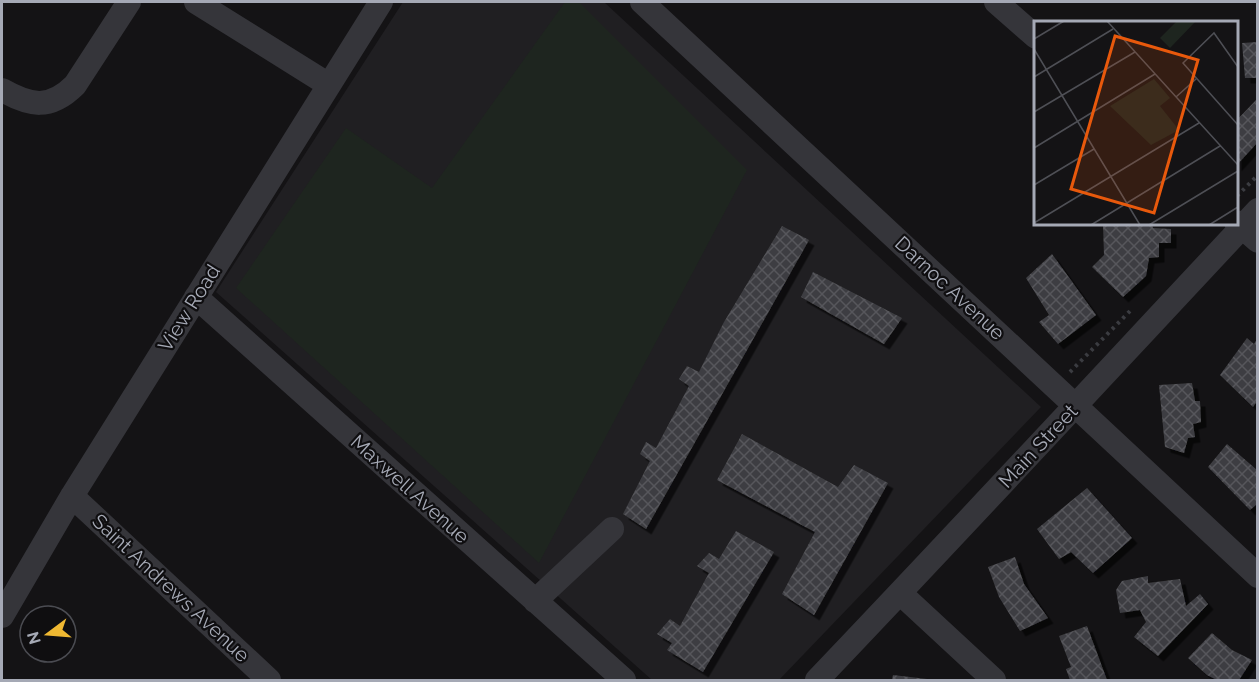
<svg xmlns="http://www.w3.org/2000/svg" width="1259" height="682" viewBox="0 0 1259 682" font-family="Raleway,sans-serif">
<defs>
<pattern id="building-cross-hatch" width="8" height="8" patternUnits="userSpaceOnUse" patternTransform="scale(1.5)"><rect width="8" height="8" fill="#3e3e42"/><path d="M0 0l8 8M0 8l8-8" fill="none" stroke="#57575b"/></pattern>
<filter id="shadow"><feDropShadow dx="5.5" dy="5.5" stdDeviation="0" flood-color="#0009"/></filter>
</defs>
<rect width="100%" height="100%" fill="#141315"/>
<!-- built -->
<path fill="#201f22" d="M403 2H604L1041 407 779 680H652L216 292Z"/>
<!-- pitch -->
<path fill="#1e251f" d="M565 2H579L747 170 539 563 236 288 346 128 432 188Z"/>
<!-- building -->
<path fill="url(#building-cross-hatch)" filter="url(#shadow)" d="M1257 42V78H1245L1242 43Z
M1257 99V143L1236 166V121Z
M1103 224H1152L1153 228 1171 229V243H1159V257L1149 258 1146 276 1123 297 1092 267 1104 255Z
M782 226 809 240 646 529 623 514 650 461 640 454 646 442 656 448 689 386 679 379 687 366 699 372 724 322Z
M1052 254 1096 315 1058 344 1039 322 1049 315 1026 278Z
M813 272 902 318 884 344 801 297Z
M1247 338 1254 344 1257 339V401L1253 407 1220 375Z
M1192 383 1195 401H1200L1201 422 1193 424 1195 437 1188 438 1184 453 1165 447 1159 385Z
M742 434 838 487 854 465 888 483 814 615 782 594 815 532 717 480Z
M1227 444 1257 470V504L1250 510 1208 467Z
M1087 488 1132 538 1093 573 1071 552 1059 559 1037 529Z
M736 531 774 552 703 672 667 650 672 643 657 634 670 619 680 626 709 573 697 566 709 553 719 559Z
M1015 557 1024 584 1048 618 1020 631 999 597 988 567Z
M1148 576V583L1180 579 1186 606 1200 594 1208 604 1158 656 1134 637 1146 622 1140 610 1120 613 1116 590 1122 581Z
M1087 626 1107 680H1070L1066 669 1071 667 1059 636Z
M1212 633 1232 650 1252 660 1239 680H1217L1207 675 1188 658Z
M893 675 927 679V680H892Z"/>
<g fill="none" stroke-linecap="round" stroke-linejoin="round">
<!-- path -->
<path stroke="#3b3c41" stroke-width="4" stroke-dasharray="3 4.5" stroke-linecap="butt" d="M1237 196 1258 175
M1070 372 1132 309"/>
<!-- minor -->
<path stroke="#35353a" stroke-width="24" d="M196 2 329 85
M642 2 1258 576
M996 2 1036 37
M2 90C30 106 50 110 75 85L129 2
M1236 222 1258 241
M196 297 624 680
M72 496 269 680
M900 593 994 680
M535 601 612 529
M2 616 72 496 381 2
M817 680C965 525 1111 367 1258 210"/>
</g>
<g text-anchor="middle" stroke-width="4.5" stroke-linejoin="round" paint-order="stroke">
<!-- street labels -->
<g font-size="20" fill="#a5a9b5" stroke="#0f0e10">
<text transform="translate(950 288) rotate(43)" y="7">Darnoc Avenue</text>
<text transform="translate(189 308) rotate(-58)" y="7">View Road</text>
<text transform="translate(1038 446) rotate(-47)" y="7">Main Street</text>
<text transform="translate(410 489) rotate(42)" y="7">Maxwell Avenue</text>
<text transform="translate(171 588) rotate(43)" y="7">Saint Andrews Avenue</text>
</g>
</g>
<!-- overview -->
<g transform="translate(1034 21)">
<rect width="204" height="204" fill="#141315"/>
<path d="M143 0H162L136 27 126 17Z" fill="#1e251f"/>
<path d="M120 58 136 77 126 85 145 109 117 124 76 85Z" fill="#1e251f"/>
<path fill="none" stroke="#4e4f55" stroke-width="1.5" d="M73 0 204 144M0 18 30 0M0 28 106 204M204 46 180 12 149 42 204 104M0 56 79 8M142 76 162 58M0 91 101 31M0 127 121 53M0 164 60 128M0 202 165 102M57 204 186 125M115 204 204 150M175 204 204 186"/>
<path fill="#e8590c" fill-opacity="0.15" stroke="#e8590c" stroke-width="3" d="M81 15 164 39 120 192 37 168Z"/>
<rect width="204" height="204" fill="none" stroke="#a5a9b5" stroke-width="3"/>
</g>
<!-- border -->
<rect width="1259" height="682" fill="none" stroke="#a5a9b5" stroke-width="6"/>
<!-- north arrow -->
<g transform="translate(48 634) rotate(254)"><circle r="28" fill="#0f0e10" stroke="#4b4c52" stroke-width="1.5"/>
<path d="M0-4.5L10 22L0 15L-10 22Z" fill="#efb832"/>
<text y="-9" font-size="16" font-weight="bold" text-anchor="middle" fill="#a5a9b5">N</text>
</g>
</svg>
